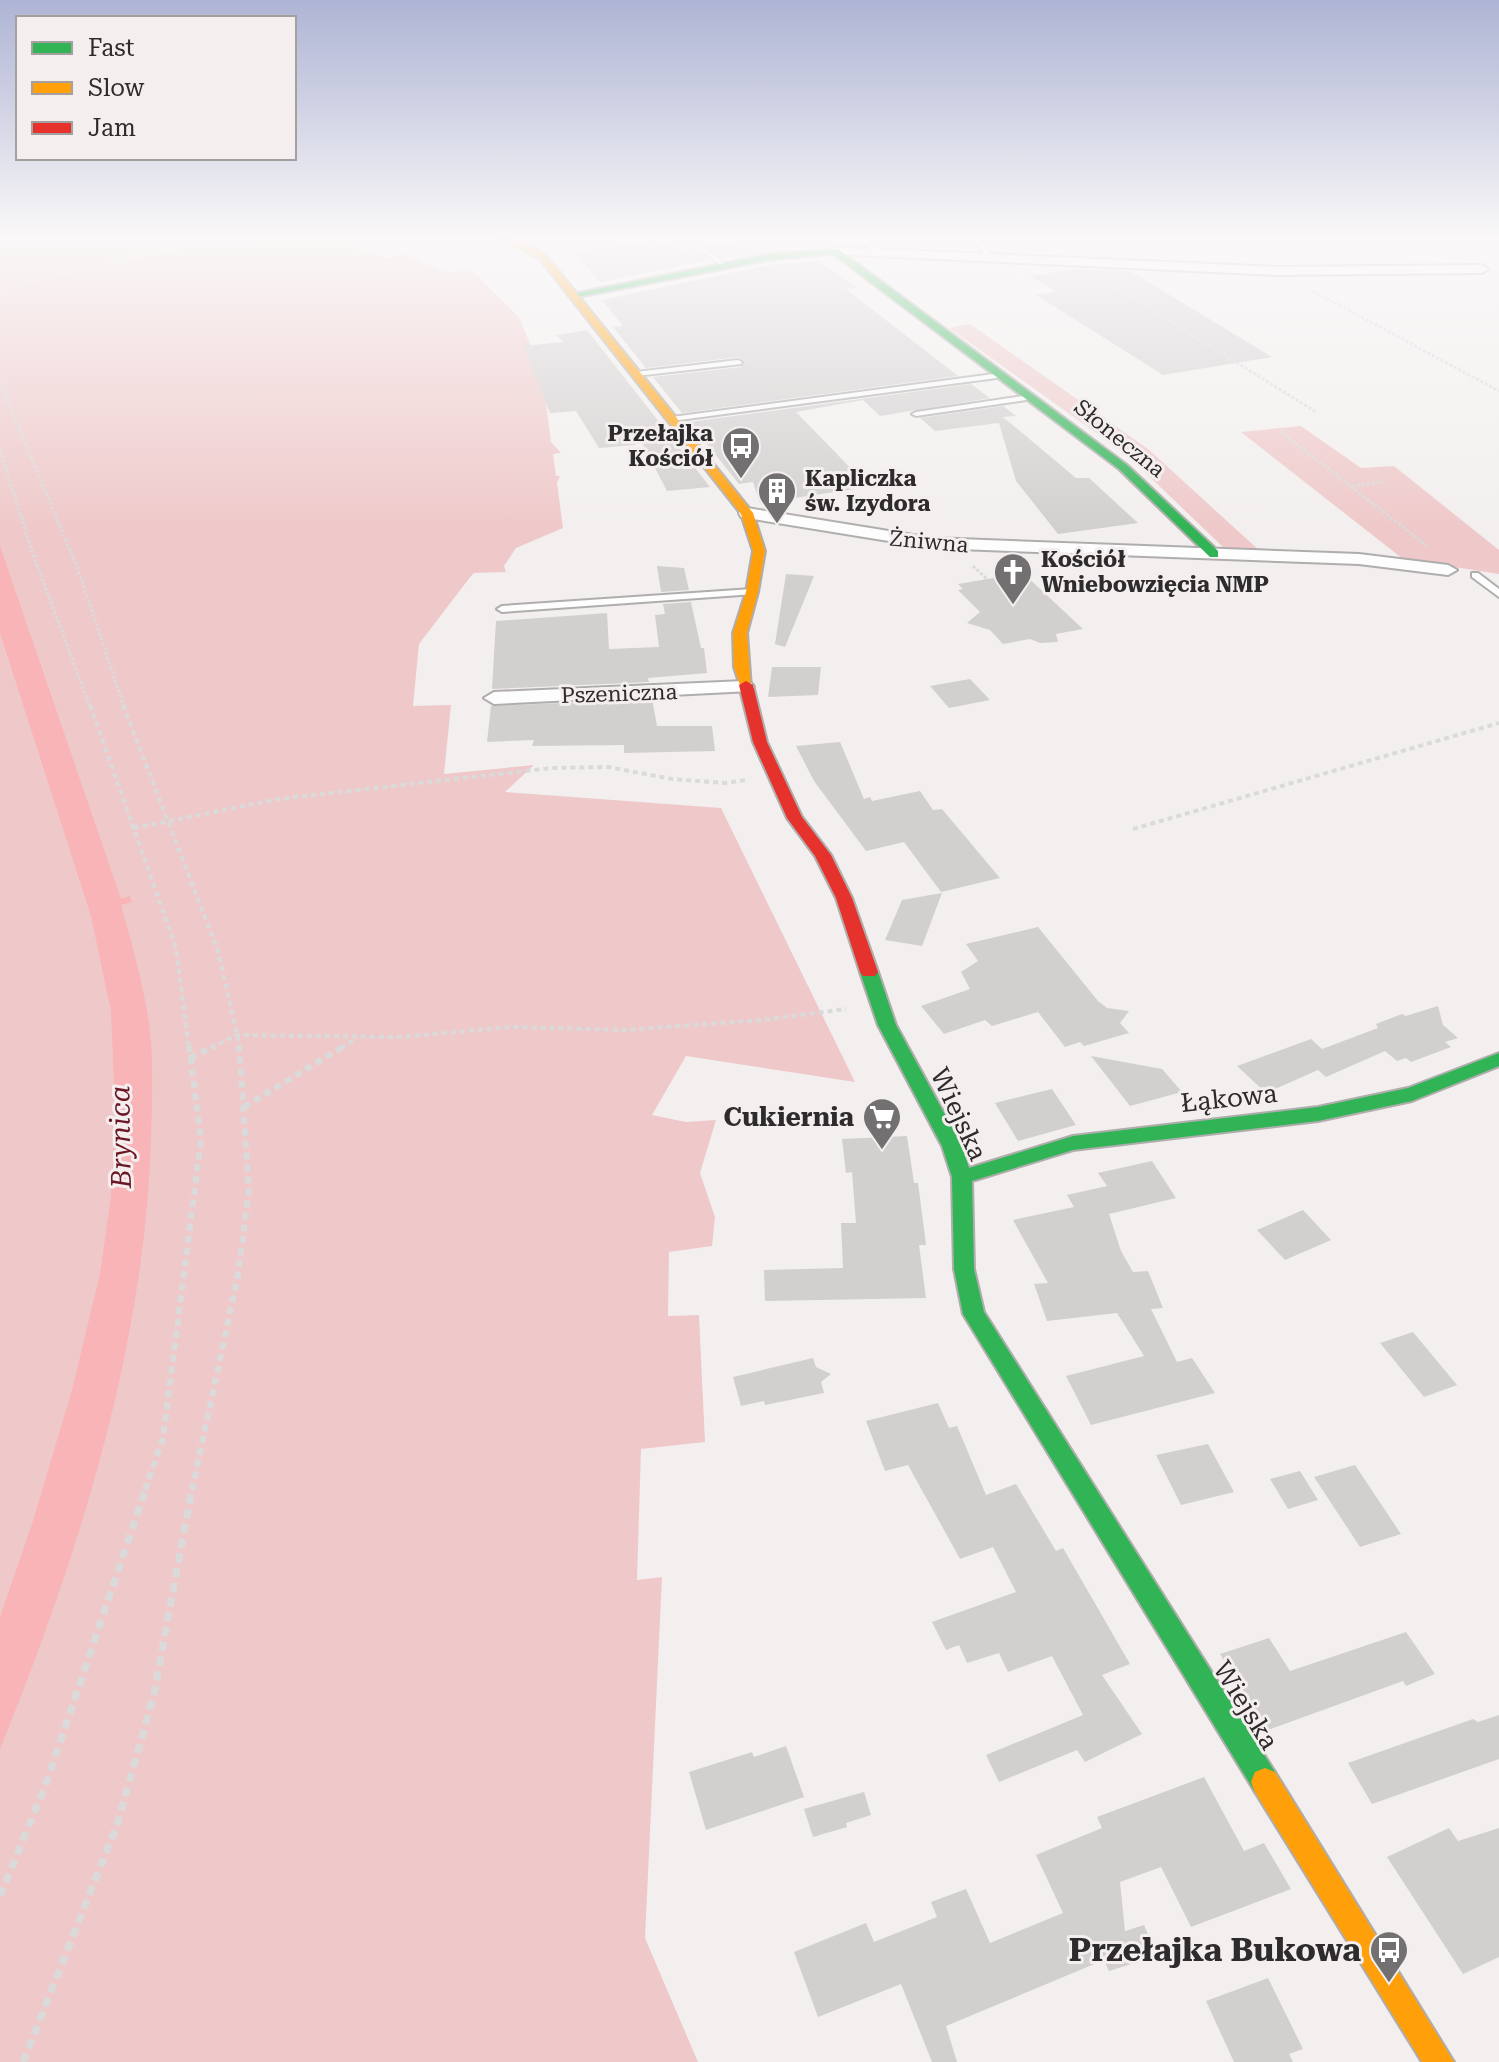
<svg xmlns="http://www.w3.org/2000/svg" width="1499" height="2062" viewBox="0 0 1499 2062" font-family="'Roboto Serif',serif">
<rect width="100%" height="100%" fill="#f3efef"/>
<!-- green -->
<path fill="#efc9ca" d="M0 239H362L347 244 387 258 404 254 445 272 472 271 519 317 542 373 551 442 561 453 553 454 556 476H560L557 483 563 528 516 548 504 566 506 572 474 573 471 576 419 644 413 706 451 705 444 774 534 765 505 792 721 808 855 1082 686 1056 652 1115 686 1122 716 1120 700 1173 715 1217 712 1246 669 1252 668 1316 699 1315 705 1442 641 1449 637 1580 662 1577 645 1938 698 2062H0Z
M970 324 1148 449 1261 552 1224 548 1126 454 949 328Z
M1301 426 1361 468 1394 466 1499 550V574L1403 559 1241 432Z"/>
<!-- water -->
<path fill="#f8b4b6" d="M0 546 121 899 130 896 132 902 121 905C132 944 143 983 149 1023 154 1060 152 1101 151 1138 145 1347 78 1557 0 1749V1617L32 1524 72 1390 100 1274 111 1197 115 1112 111 1011 91 916 0 633Z"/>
<!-- building -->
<path fill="#d2cfcf" d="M757 239H788L799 247 723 258 707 246Z
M651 241 657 246 674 244 680 249 693 248 710 260 600 282 573 251Z
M819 261 858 288 846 289 958 376 682 413 653 377 741 367 745 361 738 357 646 368 613 327 623 326 602 300 769 265Z
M1075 269 1130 271 1272 357 1163 375 1036 295 1056 292 1030 276Z
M587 330 710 487 667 491 639 437 635 445 599 448 576 411 550 413 523 346 563 342 557 335Z
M971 384 990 398 880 416 863 400 796 412 869 487 760 503 753 482 739 484 689 422Z
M1003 406 1016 416 1003 417 1076 478H1089L1138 523 1058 534 1016 481 999 423 935 431 920 418Z
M657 566 684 568 689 590 661 592Z
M1023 573 1083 629 1056 634 1058 642 1040 643 1030 639 1003 644 990 630 967 623 980 612 958 590 963 589 958 584Z
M786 574 814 576 785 647 775 644Z
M691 602 701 648H704L707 673 648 678 649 682 492 689 496 621 607 613 609 649 659 647 655 615 665 614 663 604Z
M772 667H821L818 695 768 697Z
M970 679 990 700 949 708 930 686Z
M652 699 657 726H712L715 751 624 753V745L532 746 534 740 487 742 491 706Z
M840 742 864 799 870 797 872 801 920 791 933 810 942 809 1000 878 941 892 904 842 866 851 814 781 796 746Z
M942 893 922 946 885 940 902 900Z
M1038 927 1098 1001 1107 1008 1129 1011 1120 1023 1129 1033 1084 1046 1080 1042 1065 1047 1038 1012 992 1026 985 1020 944 1034 921 1006 970 989 961 972 978 961 966 944Z
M1438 1006 1443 1025 1458 1038 1445 1042 1451 1047 1411 1062 1406 1058 1397 1061 1385 1051 1326 1077 1318 1070 1266 1093 1237 1066 1311 1039 1322 1049 1378 1028 1376 1024 1402 1014 1406 1016Z
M1091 1056 1162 1069 1182 1092 1130 1106Z
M1052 1089 1076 1125 1018 1141 995 1103Z
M907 1136 914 1183H918L926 1245H919L926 1298 765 1301 764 1270 843 1268 841 1223H856L852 1172 846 1173 842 1139Z
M1152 1161 1176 1198 1109 1214 1121 1251 1133 1272 1148 1271 1163 1308 1151 1309 1177 1362 1192 1358 1215 1393 1091 1425 1066 1376 1144 1356 1117 1313 1047 1321 1034 1284 1048 1283 1013 1220 1074 1207 1067 1195 1107 1186 1098 1173Z
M1303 1210 1331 1240 1285 1260 1257 1230Z
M1413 1332 1457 1385 1424 1397 1380 1343Z
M813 1358 816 1367 831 1374 821 1382 824 1393 765 1405 764 1401 741 1406 733 1377Z
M938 1403 949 1428 957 1426 986 1495 1016 1484 1056 1551 1063 1548 1130 1664 1102 1675 1142 1734 1085 1762 1077 1750 999 1782 986 1755 1083 1715 1052 1656 1008 1672 999 1653 967 1663 959 1645 946 1650 932 1622 1016 1592 993 1547 960 1559 908 1465 885 1471 866 1421Z
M1208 1444 1234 1492 1181 1505 1156 1455Z
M1355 1465 1401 1534 1360 1547 1314 1477Z
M1300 1471 1318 1500 1288 1509 1270 1479Z
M1406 1632 1435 1674 1406 1686 1403 1681 1268 1730 1220 1654 1269 1638 1290 1671Z
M1499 1715V1759L1372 1804 1348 1763 1473 1719 1478 1722Z
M786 1746 804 1797 706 1830 689 1772 752 1752 754 1757Z
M1204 1777 1244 1851 1264 1843 1291 1889 1191 1927 1161 1867 1120 1882 1125 1931 1144 1925 1157 1956 1109 1971 1104 1960 946 2026 957 2062H932L901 1984 818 2017 794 1952 866 1923 874 1942 937 1917 931 1902 966 1889 990 1943 1063 1913 1036 1855 1102 1828 1097 1817Z
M864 1792 871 1815 846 1823 847 1827 813 1837 804 1809Z
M1449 1828 1458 1841 1499 1828V1957L1463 1974 1387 1857Z
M1268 1978 1303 2049 1289 2054 1293 2062H1234L1206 2001Z"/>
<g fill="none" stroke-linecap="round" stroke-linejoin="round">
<!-- lane casing -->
<g stroke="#b0adad" stroke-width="4">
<path id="lane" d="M686 239H693L726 264 721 265Z
M858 239H866L884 252 879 253Z
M972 239H979L992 258H988Z
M738 360 742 362 741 364 636 376 632 374 636 372Z
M1001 373H1004V377L672 421 668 419 672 417Z
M1030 395H1033V399L916 416 912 414 916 412Z
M1472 573H1478L1499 589V597L1472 577Z
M752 589 757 592 755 594 502 612 497 609 502 606Z"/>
</g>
<!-- street casing -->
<g stroke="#b0adad" stroke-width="4">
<path id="street" d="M835 247 1276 267 1482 265 1488 269 1482 273 1276 275 831 254V248Z
M747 508 932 538 1359 554 1448 565 1457 570 1448 575 1359 564 932 548 741 517 739 513 741 509Z
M744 681 751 683 754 687 751 691 494 704 484 698 494 692Z"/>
</g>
<!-- fast casing -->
<g stroke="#b0adad" stroke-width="4">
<path id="fast" d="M838 249 1127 465 1218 551V557H1210L1119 469 833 254 769 260 573 298 568 295 769 254Z
M869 966 878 972 896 1025 962 1146 969 1168 1073 1136 1318 1107 1408 1088 1499 1053V1066L1412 1101 1318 1121 1073 1150 972 1181 974 1269 984 1312 1275 1772 1279 1782 1275 1792 1265 1796 1255 1792 963 1314 954 1269 952 1177 942 1146 878 1025 860 972Z"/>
</g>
<!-- slow casing -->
<g stroke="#b0adad" stroke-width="4">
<path id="slow" d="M500 239 527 243 545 254 753 513 765 551 758 592 747 633 751 688H741L734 667 733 633 746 592 753 551 741 514 539 258Z
M1265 1768 1275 1772 1454 2062H1422L1255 1792 1251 1782 1255 1772Z"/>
</g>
<!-- jam casing -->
<g stroke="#b0adad" stroke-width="4">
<path id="jam" d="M746 681 753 685 767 742 802 817 831 855 852 898 878 972 875 976H863L860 972 836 898 815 856 787 818 753 742 739 685Z"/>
</g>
<!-- path-far3 -->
<path stroke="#dadada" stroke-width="3" stroke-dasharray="3 2" stroke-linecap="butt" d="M1428 239 1447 250
M0 269 58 271
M1109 283 1316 412
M0 291 75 270 218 239
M1313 291 1499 391
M0 382 79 572 124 707
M1280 431 1427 546
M0 450 33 554 90 707
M1352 486 1384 482
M973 566 987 579"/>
<!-- path-far2 -->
<path stroke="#dadada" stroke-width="4" stroke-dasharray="5 4" stroke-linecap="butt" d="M90 705 176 948 189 1048
M123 705 218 951 240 1048
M134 828 279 799 551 768 608 767 672 779 725 783 746 780
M1133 829 1499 723
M211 1048 237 1035 399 1037 511 1027 625 1030 762 1020 846 1009
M341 1048 357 1038"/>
<!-- path-far1 -->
<path stroke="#dadada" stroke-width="6" stroke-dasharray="7 5" stroke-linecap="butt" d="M190 1058 215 1046
M244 1107 344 1046
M145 1490 163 1438 201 1140 189 1046
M192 1490 238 1275 249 1190 239 1046"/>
<!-- path -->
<path stroke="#dadada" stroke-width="7" stroke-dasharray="9 6" stroke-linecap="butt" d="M0 1896 46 1784 146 1488
M23 2062 117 1825 154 1694 192 1488"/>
<!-- lane -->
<use href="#lane" fill="#fdfdfd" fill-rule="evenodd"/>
<!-- street -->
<use href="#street" fill="#fdfdfd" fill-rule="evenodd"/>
<!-- fast -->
<use href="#fast" fill="#30b455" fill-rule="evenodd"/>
<!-- slow -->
<use href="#slow" fill="#ff9f0a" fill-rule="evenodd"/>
<!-- jam -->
<use href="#jam" fill="#e5322d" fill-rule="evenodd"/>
</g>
<!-- sky -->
<linearGradient id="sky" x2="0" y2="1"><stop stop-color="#aeb4d4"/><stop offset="0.45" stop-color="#faf8f8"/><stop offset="1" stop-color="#faf8f8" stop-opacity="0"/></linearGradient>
<rect width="1499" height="528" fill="url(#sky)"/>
<!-- icons -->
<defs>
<g id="bus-pin" transform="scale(2)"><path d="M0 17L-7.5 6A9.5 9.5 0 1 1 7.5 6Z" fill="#727070" stroke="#f4eeee"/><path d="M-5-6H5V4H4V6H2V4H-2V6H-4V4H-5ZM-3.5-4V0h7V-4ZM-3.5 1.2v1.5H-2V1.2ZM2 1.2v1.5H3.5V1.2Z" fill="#fff"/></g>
<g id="building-pin" transform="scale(2)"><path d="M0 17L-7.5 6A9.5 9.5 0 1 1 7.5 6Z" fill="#727070" stroke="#f4eeee"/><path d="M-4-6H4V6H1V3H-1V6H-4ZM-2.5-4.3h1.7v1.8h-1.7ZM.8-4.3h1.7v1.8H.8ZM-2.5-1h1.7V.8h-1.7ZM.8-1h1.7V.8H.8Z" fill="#fff"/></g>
<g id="church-pin" transform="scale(2)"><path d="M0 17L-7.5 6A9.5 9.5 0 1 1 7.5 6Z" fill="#727070" stroke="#f4eeee"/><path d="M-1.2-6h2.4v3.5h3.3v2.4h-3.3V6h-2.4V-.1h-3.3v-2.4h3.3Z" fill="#fff"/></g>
<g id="supermarket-pin" transform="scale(2)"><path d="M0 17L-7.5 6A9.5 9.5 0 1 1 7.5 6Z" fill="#727070" stroke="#f4eeee"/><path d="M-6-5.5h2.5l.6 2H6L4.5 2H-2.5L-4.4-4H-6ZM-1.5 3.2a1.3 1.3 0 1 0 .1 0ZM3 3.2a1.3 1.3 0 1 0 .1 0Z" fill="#fff"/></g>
</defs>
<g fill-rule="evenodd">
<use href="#bus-pin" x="741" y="446"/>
<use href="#building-pin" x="777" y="491"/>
<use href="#church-pin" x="1013" y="572"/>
<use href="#supermarket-pin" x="882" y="1117"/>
<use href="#bus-pin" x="1389" y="1950"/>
</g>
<g text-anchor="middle" stroke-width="6" stroke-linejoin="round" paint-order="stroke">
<!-- far-poi labels -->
<g font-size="22" font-weight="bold" fill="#2d2b2b" stroke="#f4eeee" text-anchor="start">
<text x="713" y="441" text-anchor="end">Przełajka<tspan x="713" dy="25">Kościół</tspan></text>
<text x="805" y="486">Kapliczka<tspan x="805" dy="25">św. Izydora</tspan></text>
<text x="1041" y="567">Kościół<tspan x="1041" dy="25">Wniebowzięcia NMP</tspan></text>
</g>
<!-- far-street labels -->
<g font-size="22" fill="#2d2b2b" stroke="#f4eeee">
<text transform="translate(1120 438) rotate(39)" y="8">Słoneczna</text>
<text transform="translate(929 541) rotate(5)" y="8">Żniwna</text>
<text transform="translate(619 693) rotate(-2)" y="8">Pszeniczna</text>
</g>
<!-- street labels -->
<g font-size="26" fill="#2d2b2b" stroke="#f4eeee">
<text transform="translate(1229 1098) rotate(-6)" y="9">Łąkowa</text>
<text transform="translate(959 1114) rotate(65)" y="9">Wiejska</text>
<text transform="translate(1246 1705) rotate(58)" y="9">Wiejska</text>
</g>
<!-- poi labels -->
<g font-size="26" font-weight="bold" fill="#2d2b2b" stroke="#f4eeee" text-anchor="end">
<text x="854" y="1126">Cukiernia</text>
</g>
<!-- water labels -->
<g font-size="28" font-style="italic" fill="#6b1724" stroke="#f4eeee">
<text transform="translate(120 1137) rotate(-91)" y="10">Brynica</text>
</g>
<!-- near-poi labels -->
<g font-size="32" font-weight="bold" fill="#2d2b2b" stroke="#f4eeee" text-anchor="end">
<text x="1361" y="1961">Przełajka Bukowa</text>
</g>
</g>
<!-- legend -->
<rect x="16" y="16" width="280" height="144" fill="#f4eeee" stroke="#a4a0a0" stroke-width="2"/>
<rect x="32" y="42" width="40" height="12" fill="#30b455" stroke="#a4a0a0" stroke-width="2"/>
<text x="88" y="56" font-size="24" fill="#2d2b2b">Fast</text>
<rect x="32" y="82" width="40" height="12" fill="#ff9f0a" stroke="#a4a0a0" stroke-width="2"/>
<text x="88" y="96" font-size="24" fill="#2d2b2b">Slow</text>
<rect x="32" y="122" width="40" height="12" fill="#e5322d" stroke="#a4a0a0" stroke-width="2"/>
<text x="88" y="136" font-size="24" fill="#2d2b2b">Jam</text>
</svg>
